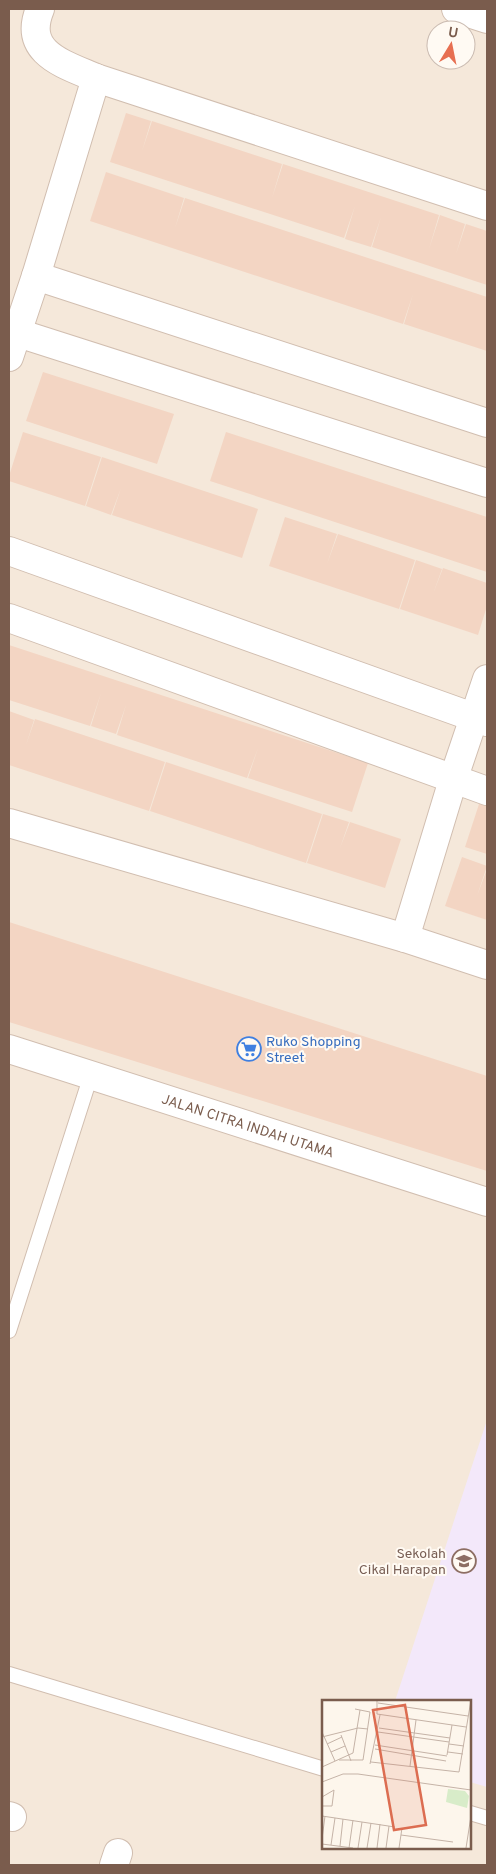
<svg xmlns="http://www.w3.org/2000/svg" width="496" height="1874" viewBox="0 0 496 1874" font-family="Overpass,sans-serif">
<rect width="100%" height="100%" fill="#fdf6ec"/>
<!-- residential -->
<path fill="#f5e8da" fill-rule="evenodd" d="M9 9H487V1865H9ZM436 30H466V60H436ZM324 1702H470V1848H324Z"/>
<!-- education -->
<path fill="#f3e8fa" d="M487 1420V1787L470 1782V1702L395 1701Z"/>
<!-- building -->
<path fill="#f3d5c3" d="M126 113 151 121 142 151 152 121 282 164 272 198 283 164 439 215 429 249 440 215 465 224 456 254 466 224 487 231V285L372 247 381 217 371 247 345 239 355 206 344 238 110 162Z
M106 172 184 198 175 228 185 198 487 297V351L404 324 413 294 403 324 90 221Z
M43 372 174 414 157 464 26 421Z
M23 432 101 457 85 506 9 481V476Z
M226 432 487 517V572L210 481Z
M102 457 258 509 242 558 112 515 121 488 111 515 86 506Z
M285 517 337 534 327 564 338 534 415 560 399 609 269 566Z
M416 560 442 569 433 594 443 568 487 583V606L478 635 400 609Z
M9 645 368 763 352 812 248 778 258 748 247 778 117 735 126 705 116 734 91 726 101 693 90 726 9 700Z
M9 711 34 720 26 745 35 719 165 762 149 811 9 765Z
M166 762 322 814 306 863 150 811Z
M481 798 487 800V854L465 847Z
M323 814 349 822 340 848 350 822 401 839 385 888 307 863Z
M462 857 487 866 477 896 487 869V920L445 906Z
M9 922 487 1076V1171L9 1022Z"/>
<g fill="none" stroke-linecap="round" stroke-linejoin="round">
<!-- service casing -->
<g stroke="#d1beb0" stroke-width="16">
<path id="service" d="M9 1331 91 1075
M9 1674 324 1769
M470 1813 487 1818"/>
</g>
<!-- minor casing -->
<g stroke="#d1beb0" stroke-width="30">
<g id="minor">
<path d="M40 9C22 53 64 64 96 78L487 206"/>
<path d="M456 9 487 19"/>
<path d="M36 276 487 423"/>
<path d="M18 333 487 483"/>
<path d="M9 357 36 276 96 78"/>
<path d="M9 551 487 722"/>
<path d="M9 618 487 791"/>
<path d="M9 823 405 938 487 965"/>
<path d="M405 938 453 780 487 679"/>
<path id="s1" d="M9 1049 487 1202"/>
<path d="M9 1816 12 1817"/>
<path d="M114 1865 118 1853"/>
</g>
</g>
<!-- service -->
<use href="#service" stroke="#fff" stroke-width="14"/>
<!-- minor -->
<use href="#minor" stroke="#fff" stroke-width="28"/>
</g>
<!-- icons -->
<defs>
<g id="supermarket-ring" transform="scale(1.25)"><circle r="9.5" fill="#fffaf3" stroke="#3f7fe0" stroke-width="1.5"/><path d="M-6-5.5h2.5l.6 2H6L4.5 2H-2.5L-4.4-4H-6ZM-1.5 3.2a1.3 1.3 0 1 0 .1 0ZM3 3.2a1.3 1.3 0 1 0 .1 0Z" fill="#3f7fe0"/></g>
<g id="school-ring" transform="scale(1.25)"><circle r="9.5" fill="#fffaf3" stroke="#8d6e63" stroke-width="1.5"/><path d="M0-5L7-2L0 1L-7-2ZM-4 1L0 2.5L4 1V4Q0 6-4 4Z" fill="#8d6e63"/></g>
</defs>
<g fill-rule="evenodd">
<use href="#supermarket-ring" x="249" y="1049"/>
<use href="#school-ring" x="464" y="1561"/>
</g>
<g text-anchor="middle" stroke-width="4" stroke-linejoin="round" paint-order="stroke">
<!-- shop labels -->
<g font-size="14" fill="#366cbe" stroke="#fffaf3" text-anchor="start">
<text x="266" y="1046">Ruko Shopping<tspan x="266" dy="16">Street</tspan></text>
</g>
<!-- street labels -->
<g font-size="14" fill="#7a5c4d" stroke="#fffaf3">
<text dy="5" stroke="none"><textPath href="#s1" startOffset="251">JALAN CITRA INDAH UTAMA</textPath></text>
</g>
<!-- education labels -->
<g font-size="14" fill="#785e54" stroke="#fffaf3" text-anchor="end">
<text x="446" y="1558">Sekolah<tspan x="446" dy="16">Cikal Harapan</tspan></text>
</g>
</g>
<!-- overview -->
<g transform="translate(322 1700)">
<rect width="149" height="149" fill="#fdf6ec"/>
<path d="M126 89 143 91 147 96 145 108 124 102Z" fill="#d8ecc9"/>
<path fill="none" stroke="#c5b3a7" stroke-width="1" d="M55 0V14L144 27M56 3 146 16M57 28 128 38M0 32 13 61M56 32 127 42M19 35 29 61M0 37 36 28 46 29M5 44 20 37M127 44 142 46M53 45 125 56M53 49 124 61M9 52 23 46M126 52 141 54M125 55 130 25M17 60H41L48 12 33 9M49 62 137 72 149 0M48 64 58 15M88 66 94 20M0 67 31 53 38 10M0 82 21 74H36L149 90M0 97 12 90 10 106H0M0 116 73 127M79 135 131 142M0 139 3 116M0 144 31 148M9 145 13 118M18 146 21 119M27 148 31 120M36 148 40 122M45 148 49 123M55 148 58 124M64 148 67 126M77 148 80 128M144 148 149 116"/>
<path fill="#dc6d51" fill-opacity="0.15" stroke="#dc6d51" stroke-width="2.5" d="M83 5 104 125 72 130 51 10Z"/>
<rect width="149" height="149" fill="none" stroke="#7a5c4d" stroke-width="2.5"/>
</g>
<!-- border -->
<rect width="496" height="1874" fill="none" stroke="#7a5c4d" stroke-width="20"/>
<!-- north arrow -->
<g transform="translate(451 45) rotate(10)"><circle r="24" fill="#fffaf3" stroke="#cabbb1"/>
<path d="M0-4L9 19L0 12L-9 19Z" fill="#e76f51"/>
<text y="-8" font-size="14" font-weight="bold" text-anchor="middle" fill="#7a5c4d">U</text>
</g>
</svg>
